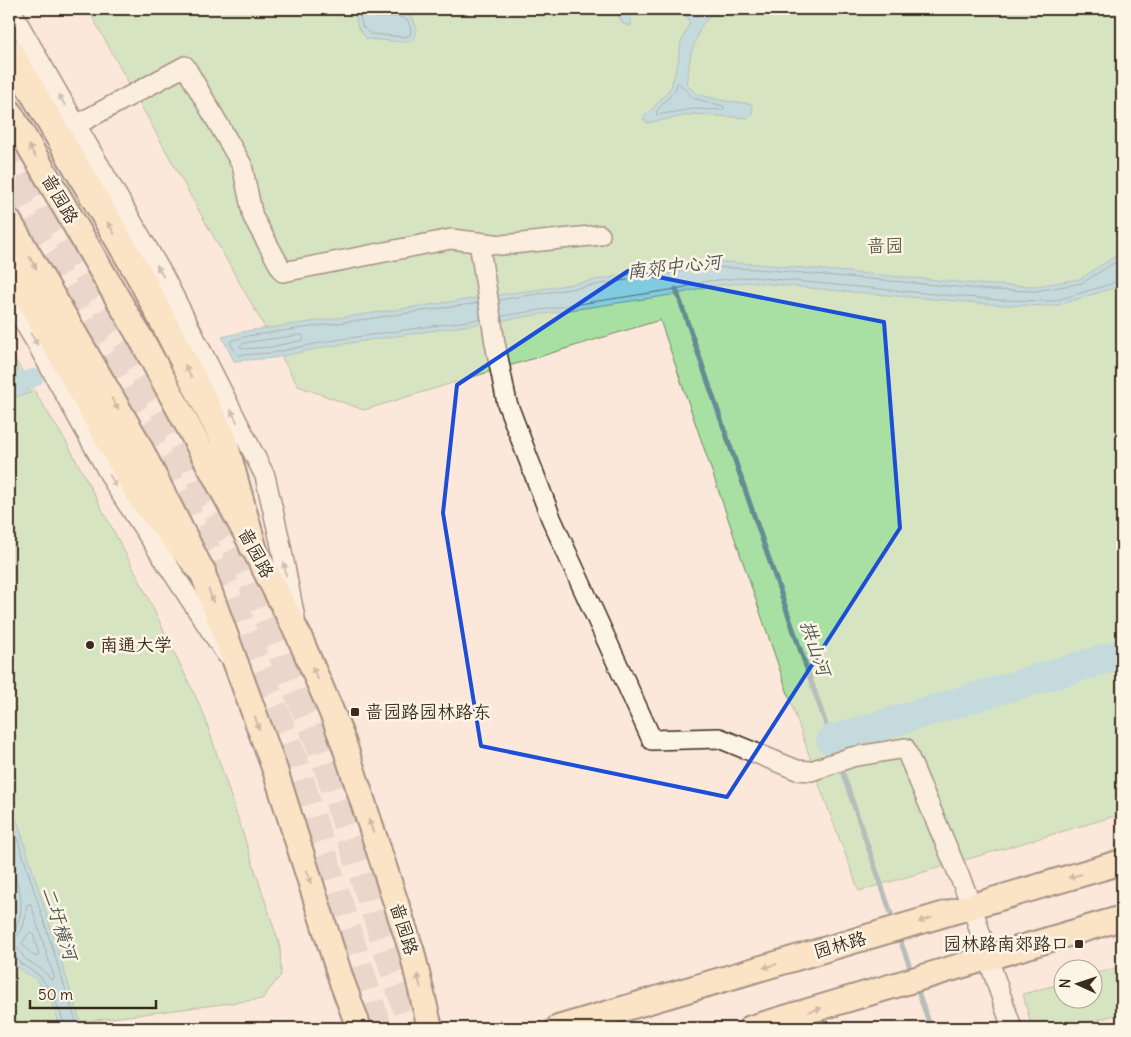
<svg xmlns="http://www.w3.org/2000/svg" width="1131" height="1037" viewBox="0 0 1131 1037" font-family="Delius,'LXGW WenKai TC',sans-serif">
<rect width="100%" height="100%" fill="#fbe8db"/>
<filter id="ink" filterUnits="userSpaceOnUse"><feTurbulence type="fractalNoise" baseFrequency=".02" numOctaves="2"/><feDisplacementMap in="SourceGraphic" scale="10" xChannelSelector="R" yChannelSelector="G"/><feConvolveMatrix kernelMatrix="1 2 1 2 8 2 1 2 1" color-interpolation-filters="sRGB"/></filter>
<g filter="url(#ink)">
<!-- green -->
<path fill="#a8e0a3" stroke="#728560" d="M88 9H1122V814L859 891 820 787 660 320 364 410 298 386 194 202Z
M9 350 68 445 138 577 203 712 280 946 281 975 262 999 33 1028H9Z
M1122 966V1013L1069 1028H1032L1023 994 1063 983 1064 1000H1094V974Z"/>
<!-- water -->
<path fill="#81cbe1" stroke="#658b93" d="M354 9H366L382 13 401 12 413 18 417 30 414 41 404 42 367 39 358 28Z
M614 9H632H631V26L623 24Z
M649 9H716L701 26 691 53 686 84 696 94 725 101 752 104 753 115 747 118 694 114 647 123 643 118 657 104 671 87 678 62 681 42 690 23 685 12H659Z
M1122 252V283L1113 288 1055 306 999 305 922 298 839 291 751 282 709 286 678 294 330 346 273 358 234 361 222 337 247 331 548 288 709 261 758 264 991 285 1036 286 1080 279Z
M15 366 31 393 9 398V368Z
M9 795 78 1015 83 1028H61L49 997 36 979 16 967 9 955V931L14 919 16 897 9 873Z"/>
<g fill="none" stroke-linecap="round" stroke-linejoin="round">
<!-- shore -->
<path stroke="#576a6c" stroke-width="1" d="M359 9 362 26 370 34 404 37 410 35 411 30 408 21C406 20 401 17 400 17 388 15 380 22 369 13L368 9
M679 83 693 98 723 106 724 107V109L722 110 693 109 657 115 656 112 675 90 677 84Z
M499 300 710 267 758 269 991 290 1036 291 1082 283 1122 258
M478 303 248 336 232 340 230 343 238 355 272 353 329 341 481 319
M502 316 676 289 708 281 751 277 999 300 1054 301 1111 284 1119 279H1122
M302 335 304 337 303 340 271 347 243 349 240 347 242 344 249 342Z
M9 812 78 1028
M9 875C16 876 16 880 18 886 23 900 22 916 15 929L9 931
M31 932 33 934 39 954 37 957 30 953 22 943 29 933Z
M9 938C25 937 25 918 27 905L28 904H31L54 977V979L51 980 43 970 25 959 18 949 13 947H9
M9 953 14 954 20 963 40 976 53 995 65 1025 66 1028"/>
<!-- stream -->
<path stroke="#658b93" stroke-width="5" d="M676 289 894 922
M898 934 912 973
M916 986 931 1028"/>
<!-- canal -->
<path stroke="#81cbe1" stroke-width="18" d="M9 384 34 378"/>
<!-- river -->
<path stroke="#81cbe1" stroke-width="30" d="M831 740 1122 654"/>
<!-- highway-tunnel -->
<path stroke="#d5c2b5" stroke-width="26" stroke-dasharray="26 13" stroke-linecap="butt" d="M9 138 173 428 254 589 321 750 412 1028
M9 186 150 439 232 597 295 761 379 1028"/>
<!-- minor casing -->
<g stroke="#3b2a1e" stroke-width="22">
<path id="minor" d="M10 9 76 125 163 275 265 476 280 541 295 618
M76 125 185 66 242 165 253 217 283 272 451 239 502 245 600 235
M479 242 495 343 507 403 551 518 652 740 719 738 797 770 811 771 852 757 905 748 972 906 988 958 1012 1028
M9 297 38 346 117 488 226 654"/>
</g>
<!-- major casing -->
<g stroke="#3b2a1e" stroke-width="28">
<path id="major" d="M9 111 144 344 253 547 298 634 335 720 344 744 412 952 430 1028
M9 221 134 436 202 571 275 770 342 982 359 1028
M558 1028 1122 862
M751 1028 1122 918"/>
</g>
<!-- highway casing -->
<g stroke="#3b2a1e" stroke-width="30">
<path id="highway" d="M9 51 142 280 223 438 253 547
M9 264 56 345 142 499 202 571"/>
</g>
<!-- minor -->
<use href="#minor" stroke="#fcf5e5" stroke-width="19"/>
<!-- major -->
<use href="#major" stroke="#faddab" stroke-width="24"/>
<!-- highway -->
<use href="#highway" stroke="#faddab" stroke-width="26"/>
</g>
<!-- one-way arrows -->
<defs><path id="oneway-solid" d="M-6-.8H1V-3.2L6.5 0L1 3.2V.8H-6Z" transform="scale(1.25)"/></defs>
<g fill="#9c9082">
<use href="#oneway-solid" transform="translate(62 100) rotate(-119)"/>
<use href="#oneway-solid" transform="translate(160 271) rotate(-119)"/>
<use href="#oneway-solid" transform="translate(34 339) rotate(59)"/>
<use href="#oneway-solid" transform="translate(234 416) rotate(-117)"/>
<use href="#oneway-solid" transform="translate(113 481) rotate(61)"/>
<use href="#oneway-solid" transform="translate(285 569) rotate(-101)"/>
</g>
<g fill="#9a8464">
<use href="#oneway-solid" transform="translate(32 151) rotate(-120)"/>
<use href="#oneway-solid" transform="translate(111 228) rotate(-120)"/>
<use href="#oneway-solid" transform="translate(33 263) rotate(60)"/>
<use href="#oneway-solid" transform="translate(188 371) rotate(-117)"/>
<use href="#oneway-solid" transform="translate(115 404) rotate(60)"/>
<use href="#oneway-solid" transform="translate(211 596) rotate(70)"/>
<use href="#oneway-solid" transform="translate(315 673) rotate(-113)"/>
<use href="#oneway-solid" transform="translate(257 723) rotate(71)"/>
<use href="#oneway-solid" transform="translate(371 826) rotate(-108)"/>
<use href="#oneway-solid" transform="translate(1075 876) rotate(164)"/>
<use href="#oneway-solid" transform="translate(309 877) rotate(72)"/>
<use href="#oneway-solid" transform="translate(925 920) rotate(163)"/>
<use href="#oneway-solid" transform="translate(770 966) rotate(164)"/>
<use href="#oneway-solid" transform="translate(419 981) rotate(-104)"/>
<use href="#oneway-solid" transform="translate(815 1010) rotate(-16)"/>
</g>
</g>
<!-- marked area -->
<path d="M0 0H1131V1037H0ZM628 271 884 322 900 528 727 797 481 746 443 513 457 385Z" fill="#fbe8db" fill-opacity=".55" fill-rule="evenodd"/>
<path fill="none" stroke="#1d4ed8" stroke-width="4" stroke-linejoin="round" d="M628 271 884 322 900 528 727 797 481 746 443 513 457 385Z"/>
<!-- markers -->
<g fill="#3b2a1e" stroke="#fcf5e5" stroke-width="2">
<circle cx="90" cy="645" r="5"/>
<rect x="350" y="707" width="10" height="10" rx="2.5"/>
<rect x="1074" y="939" width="10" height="10" rx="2.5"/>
</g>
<g text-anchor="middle" stroke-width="5" stroke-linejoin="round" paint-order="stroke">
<!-- street labels -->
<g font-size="18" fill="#3b2a1e" stroke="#fcf5e5">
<text transform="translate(60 199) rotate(60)" y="6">啬园路</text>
<text transform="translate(256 553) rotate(62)" y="6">啬园路</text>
<text transform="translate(404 929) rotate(73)" y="6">啬园路</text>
<text transform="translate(840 945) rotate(-16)" y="6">园林路</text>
</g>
<!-- park labels -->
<g font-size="18" fill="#56583f" stroke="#fcf5e5">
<text x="885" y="252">啬园</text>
</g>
<!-- poi labels -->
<g font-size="18" fill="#3b2a1e" stroke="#fcf5e5" text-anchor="start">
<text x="100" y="651">南通大学</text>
<text x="365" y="718">啬园路园林路东</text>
<text x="1069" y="950" text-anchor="end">园林路南郊路口</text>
</g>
<!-- water labels -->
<g font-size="19" font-style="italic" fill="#505a58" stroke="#fcf5e5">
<text transform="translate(674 266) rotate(-6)" y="7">南郊中心河</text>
<text transform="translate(816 648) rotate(71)" y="7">拱山河</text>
<text transform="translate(60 923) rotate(72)" y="7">二圩横河</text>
</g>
</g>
<!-- margin -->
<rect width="1131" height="1037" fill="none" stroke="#fcf5e5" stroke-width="30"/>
<rect x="15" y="15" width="1101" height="1007" fill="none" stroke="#3b2a1e" stroke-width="2" filter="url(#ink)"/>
<!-- north arrow -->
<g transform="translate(1078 984) rotate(273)"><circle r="24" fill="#fcf5e5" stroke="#afa495"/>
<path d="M0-4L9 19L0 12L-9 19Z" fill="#3b2a1e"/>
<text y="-8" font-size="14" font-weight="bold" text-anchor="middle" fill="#3b2a1e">N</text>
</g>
<!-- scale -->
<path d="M30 1000v8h126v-8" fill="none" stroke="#3b2a1e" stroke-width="2.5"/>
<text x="38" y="1000" font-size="15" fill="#3b2a1e" stroke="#fcf5e5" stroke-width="4" paint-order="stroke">50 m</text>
</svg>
